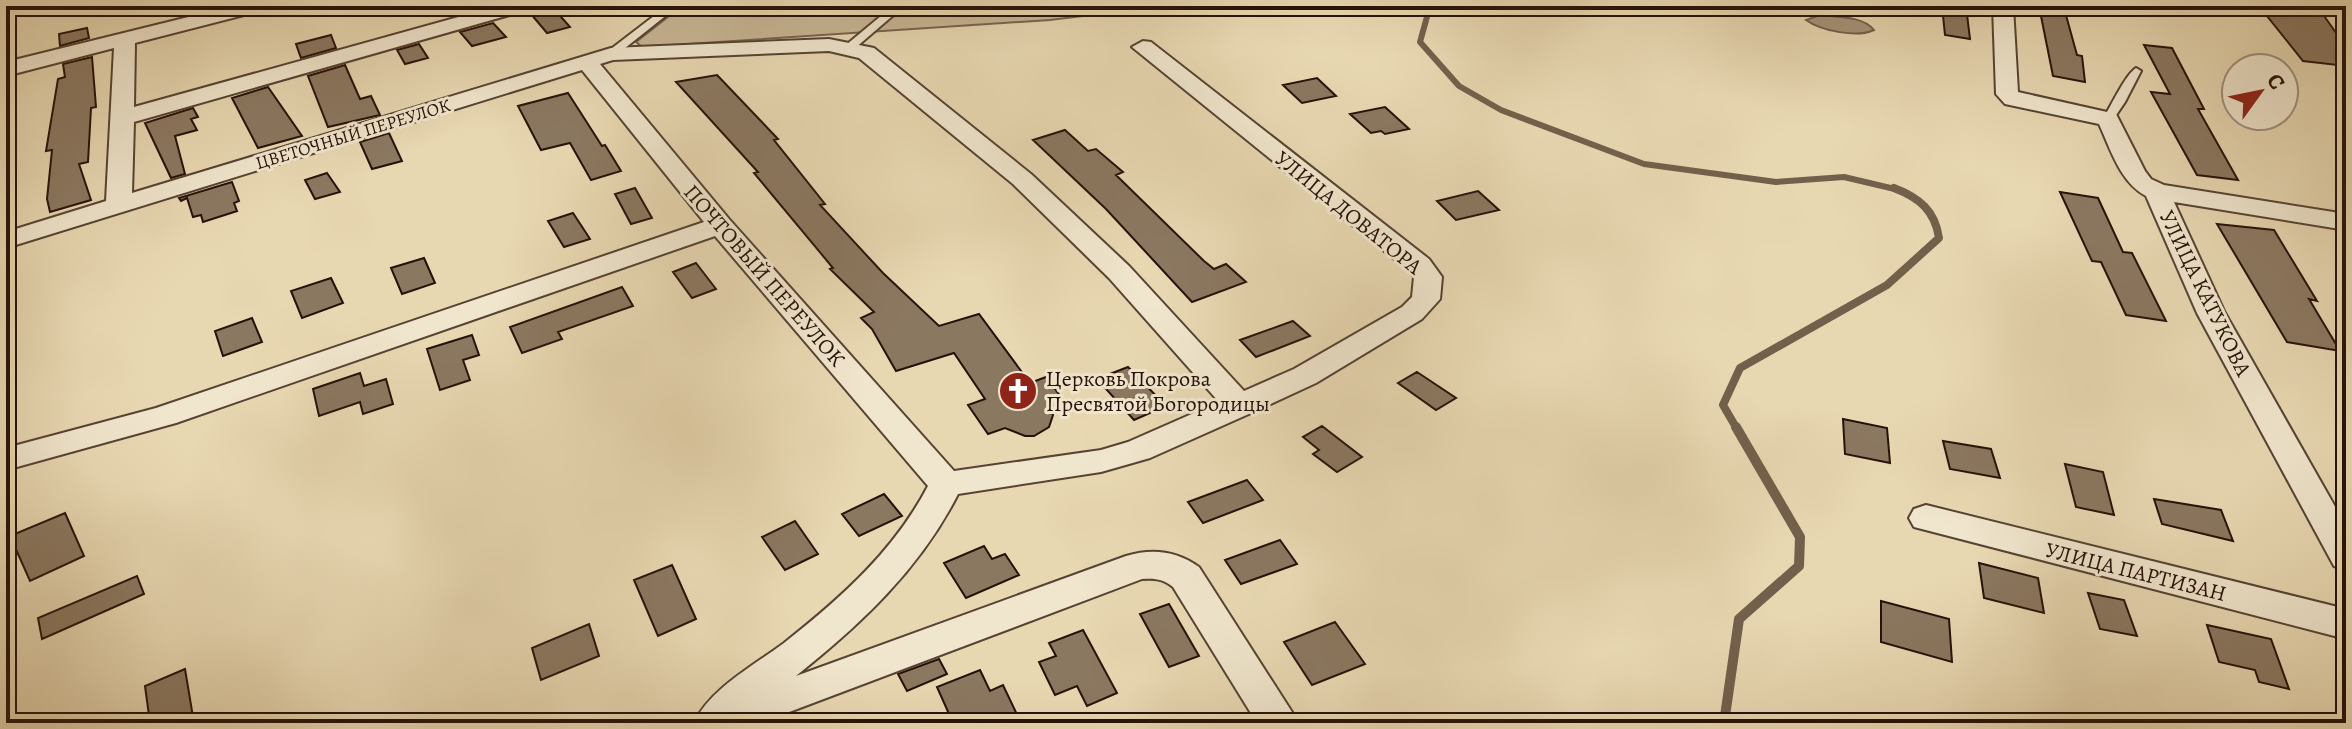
<svg xmlns="http://www.w3.org/2000/svg" width="2352" height="729" viewBox="0 0 2352 729" font-family="Alegreya,serif">
<rect width="100%" height="100%" fill="#e8d8b2"/>
<filter id="stains"><feTurbulence type="fractalNoise" baseFrequency=".0025" numOctaves="4"/><feColorMatrix values="0 0 0 0 .2 0 0 0 0 .09 0 0 0 0 .02 0 0 0 .5 -.17"/></filter>
<radialGradient id="worn" r=".72"><stop offset=".6" stop-color="#630" stop-opacity="0"/><stop offset="1" stop-color="#630" stop-opacity=".3"/></radialGradient>
<!-- green -->
<path fill="#c7b695" stroke="#76644f" stroke-width="2" d="M682 6H1164L1050 20 657 46H641L636 42Z"/>
<!-- water -->
<path fill="#a69479" stroke="#73604c" stroke-width="2" d="M1820 15C1837 17 1863 16 1874 30 1858 38 1821 31 1806 20Z"/>
<g fill="none" stroke-linecap="round" stroke-linejoin="round">
<!-- stream-far2 -->
<path stroke="#73604c" stroke-width="6" d="M1430 6 1420 42 1459 86 1501 110 1644 164 1776 182 1844 177 1899 190"/>
<!-- stream-far1 -->
<path stroke="#73604c" stroke-width="8" d="M1737 429 1723 405 1740 368 1887 285 1939 238C1935 211 1920 198 1894 188"/>
<!-- stream -->
<path stroke="#73604c" stroke-width="10" d="M1724 723 1739 619 1799 566 1800 537 1736 427"/>
</g>
<!-- building -->
<path fill="#8b7861" stroke="#261109" stroke-width="2" d="M1942 6H1966L1970 39 1945 35Z
M2039 6 2064 8 2077 55 2082 56 2085 82 2053 76Z
M2259 6H2317L2346 47V66L2303 61Z
M554 9 570 27 547 33 531 14Z
M493 23 506 37 472 46 460 32Z
M87 28 89 38 60 46 59 34Z
M331 35 336 48 301 58 296 44Z
M419 44 428 58 405 64 397 50Z
M2144 45 2172 48 2204 109H2198L2238 180 2197 175 2151 92 2170 94Z
M92 57 96 107 91 108 88 162 79 164 91 200 50 212 47 199 52 150 46 151 58 79 65 77 63 64Z
M345 65 360 99 371 96 380 115 328 127 308 76Z
M717 75 778 139 774 140 825 204 820 205 883 273 939 326 979 314 1030 383 1046 377 1067 405 1051 411 1053 415 1049 427 1034 436H1025L1005 428 988 434 968 405 985 399 954 353 896 371 872 329 861 318 874 312 830 269 833 268 754 173 758 172 676 82Z
M1317 78 1336 96 1302 103 1283 85Z
M268 87 302 136 258 148 232 98Z
M568 93 602 146 605 145 621 171 591 180 570 143 541 150 518 106Z
M1385 107 1409 129 1385 134 1381 131 1371 133 1350 114Z
M193 108 198 117 191 119 197 130 175 136 185 174 171 178 145 123Z
M1065 130 1088 151 1096 149 1123 172 1116 175 1204 261 1214 269 1226 264 1246 282 1192 302 1106 209 1033 140Z
M389 133 402 161 372 169 360 142Z
M327 173 340 192 315 199 305 180Z
M232 182 239 201 234 203 237 211 203 222 201 215 193 217 187 198 181 201 179 198Z
M635 188 652 218 631 224 615 194Z
M1478 191 1499 210 1456 220 1437 201Z
M2060 192 2098 198 2123 252 2132 253 2166 321 2126 315 2101 262 2092 261Z
M573 213 590 239 564 247 548 221Z
M2217 224 2274 230 2317 301 2309 299 2340 351 2287 342Z
M424 258 435 283 402 294 391 268Z
M696 263 716 289 692 298 673 272Z
M331 278 343 303 302 318 291 291Z
M622 287 633 306 558 332 562 339 522 353 510 327Z
M252 318 262 342 223 356 215 331Z
M1293 321 1310 336 1256 357 1240 340Z
M472 335 479 355 463 360 470 380 440 390 427 349Z
M1128 367 1166 406 1134 420 1097 379Z
M1417 372 1456 398 1436 410 1398 383Z
M360 373 364 386 386 379 393 404 363 414 360 402 319 416 313 389Z
M1843 419 1887 428 1890 463 1845 454Z
M1322 426 1362 457 1337 472 1313 454 1319 450 1303 437Z
M1943 441 1991 449 2000 478 1950 469Z
M2065 464 2103 472 2114 515 2076 507Z
M1247 480 1263 500 1203 523 1188 502Z
M884 494 902 516 859 536 842 514Z
M2154 499 2221 510 2233 541 2162 524Z
M65 513 84 556 30 581 10 536Z
M795 521 818 554 785 570 762 537Z
M1280 540 1297 564 1241 584 1225 560Z
M984 546 992 559 1005 554 1019 575 966 598 944 563Z
M1979 563 2038 578 2044 613 1984 598Z
M672 565 696 619 658 636 634 580Z
M137 576 144 594 42 639 38 618Z
M2088 593 2124 600 2137 636 2100 629Z
M1881 601 1949 619 1952 662 1881 642Z
M1169 604 1199 656 1169 667 1140 614Z
M1335 622 1365 664 1312 685 1284 642Z
M589 624 599 656 541 680 532 648Z
M2207 625 2271 639 2289 689 2259 682 2255 670 2219 662Z
M1083 630 1117 693 1087 706 1077 686 1055 695 1039 662 1056 656 1049 643Z
M939 659 947 674 907 691 898 674Z
M185 669 194 723H150L145 686Z
M980 670 990 691 1003 685 1021 723H953L937 687Z"/>
<g fill="none" stroke-linecap="round" stroke-linejoin="round">
<!-- service casing -->
<g stroke="#564333" stroke-width="4">
<path id="service" d="M667 6H678L615 56H607V52Z
M893 6H904L854 49H846V45Z
M2136 68 2141 71 2125 102 2112 121H2104L2103 119C2111 106 2126 74 2136 68Z"/>
</g>
<!-- minor casing -->
<g stroke="#564333" stroke-width="4">
<path id="minor" d="M233 6H267L264 10 135 43 134 107 498 6H530L527 10 134 122 132 193 611 48 829 39 874 48 1031 174 1129 266 1244 391 1294 369 1402 307 1412 297 1414 277 1409 271 1132 47 1143 41 1151 42 1429 259 1442 277 1440 299 1422 319 1316 383 1251 413 1150 458 1101 472 958 494C920 569 861 624 796 676L1126 556C1152 548 1177 551 1199 567L1299 723H1257L1173 587C1163 579 1155 578 1142 579L760 723H694C710 689 753 666 784 643 841 598 894 551 928 486L715 236 176 423 6 470V448L156 408 704 222 582 70 6 248V232L106 201 114 48 6 76V62ZM829 51 859 58 1013 184 1109 278 1219 402 1128 442 1101 450 954 471 729 219 600 64 613 60Z
M1993 6H2013L2018 92 2116 114 2145 171 2151 179 2164 185 2346 214V230L2174 202 2225 313 2346 526V570L2334 566 2197 313 2146 196C2120 182 2111 150 2099 124L2005 104 1996 94Z
M1926 505 2346 609V639L1914 527 1909 518 1914 509Z"/>
</g>
<!-- service -->
<use href="#service" fill="#f0e6cd" fill-rule="evenodd"/>
<!-- minor -->
<use href="#minor" fill="#f0e6cd" fill-rule="evenodd"/>
</g>
<!-- icons -->
<defs>
<g id="church-disc" transform="scale(2)"><circle r="9.5" fill="#8f2418" stroke="#f0e6cd"/><path d="M-1.2-6h2.4v3.5h3.3v2.4h-3.3V6h-2.4V-.1h-3.3v-2.4h3.3Z" fill="#fff"/></g>
</defs>
<g fill-rule="evenodd">
<use href="#church-disc" x="1018" y="391"/>
</g>
<g text-anchor="middle" stroke-width="6" stroke-linejoin="round" paint-order="stroke">
<!-- far-street labels -->
<g font-size="18" fill="#261109" stroke="#f0e6cd">
<text transform="translate(353 134) rotate(-17)" y="6">ЦВЕТОЧНЫЙ ПЕРЕУЛОК</text>
</g>
<!-- street labels -->
<g font-size="22" fill="#261109" stroke="#f0e6cd">
<text transform="translate(1349 212) rotate(39)" y="8">УЛИЦА ДОВАТОРА</text>
<text transform="translate(765 275) rotate(49)" y="8">ПОЧТОВЫЙ ПЕРЕУЛОК</text>
<text transform="translate(2206 293) rotate(64)" y="8">УЛИЦА КАТУКОВА</text>
<text transform="translate(2136 571) rotate(14)" y="8">УЛИЦА ПАРТИЗАН</text>
</g>
<!-- poi labels -->
<g font-size="22" fill="#261109" stroke="#f0e6cd" text-anchor="start">
<text x="1046" y="386">Церковь Покрова<tspan x="1046" dy="25">Пресвятой Богородицы</tspan></text>
</g>
</g>
<!-- margin -->
<rect width="2352" height="729" fill="none" stroke="#e8d8b2" stroke-width="32"/>
<rect x="8" y="8" width="2336" height="713" fill="none" stroke="#261109" stroke-width="4"/>
<rect x="16" y="16" width="2320" height="697" fill="none" stroke="#261109" stroke-width="2"/>
<!-- north arrow -->
<g transform="translate(2260 92) rotate(57)"><circle r="38" fill="#f0e6cd" stroke="#9f917f" stroke-width="2"/>
<path d="M0-6L14 30L0 20L-14 30Z" fill="#8f2418"/>
<text y="-12" font-size="22" font-weight="bold" text-anchor="middle" fill="#261109">С</text>
</g>
<rect width="100%" height="100%" filter="url(#stains)"/>
<rect width="100%" height="100%" fill="url(#worn)"/>
</svg>
